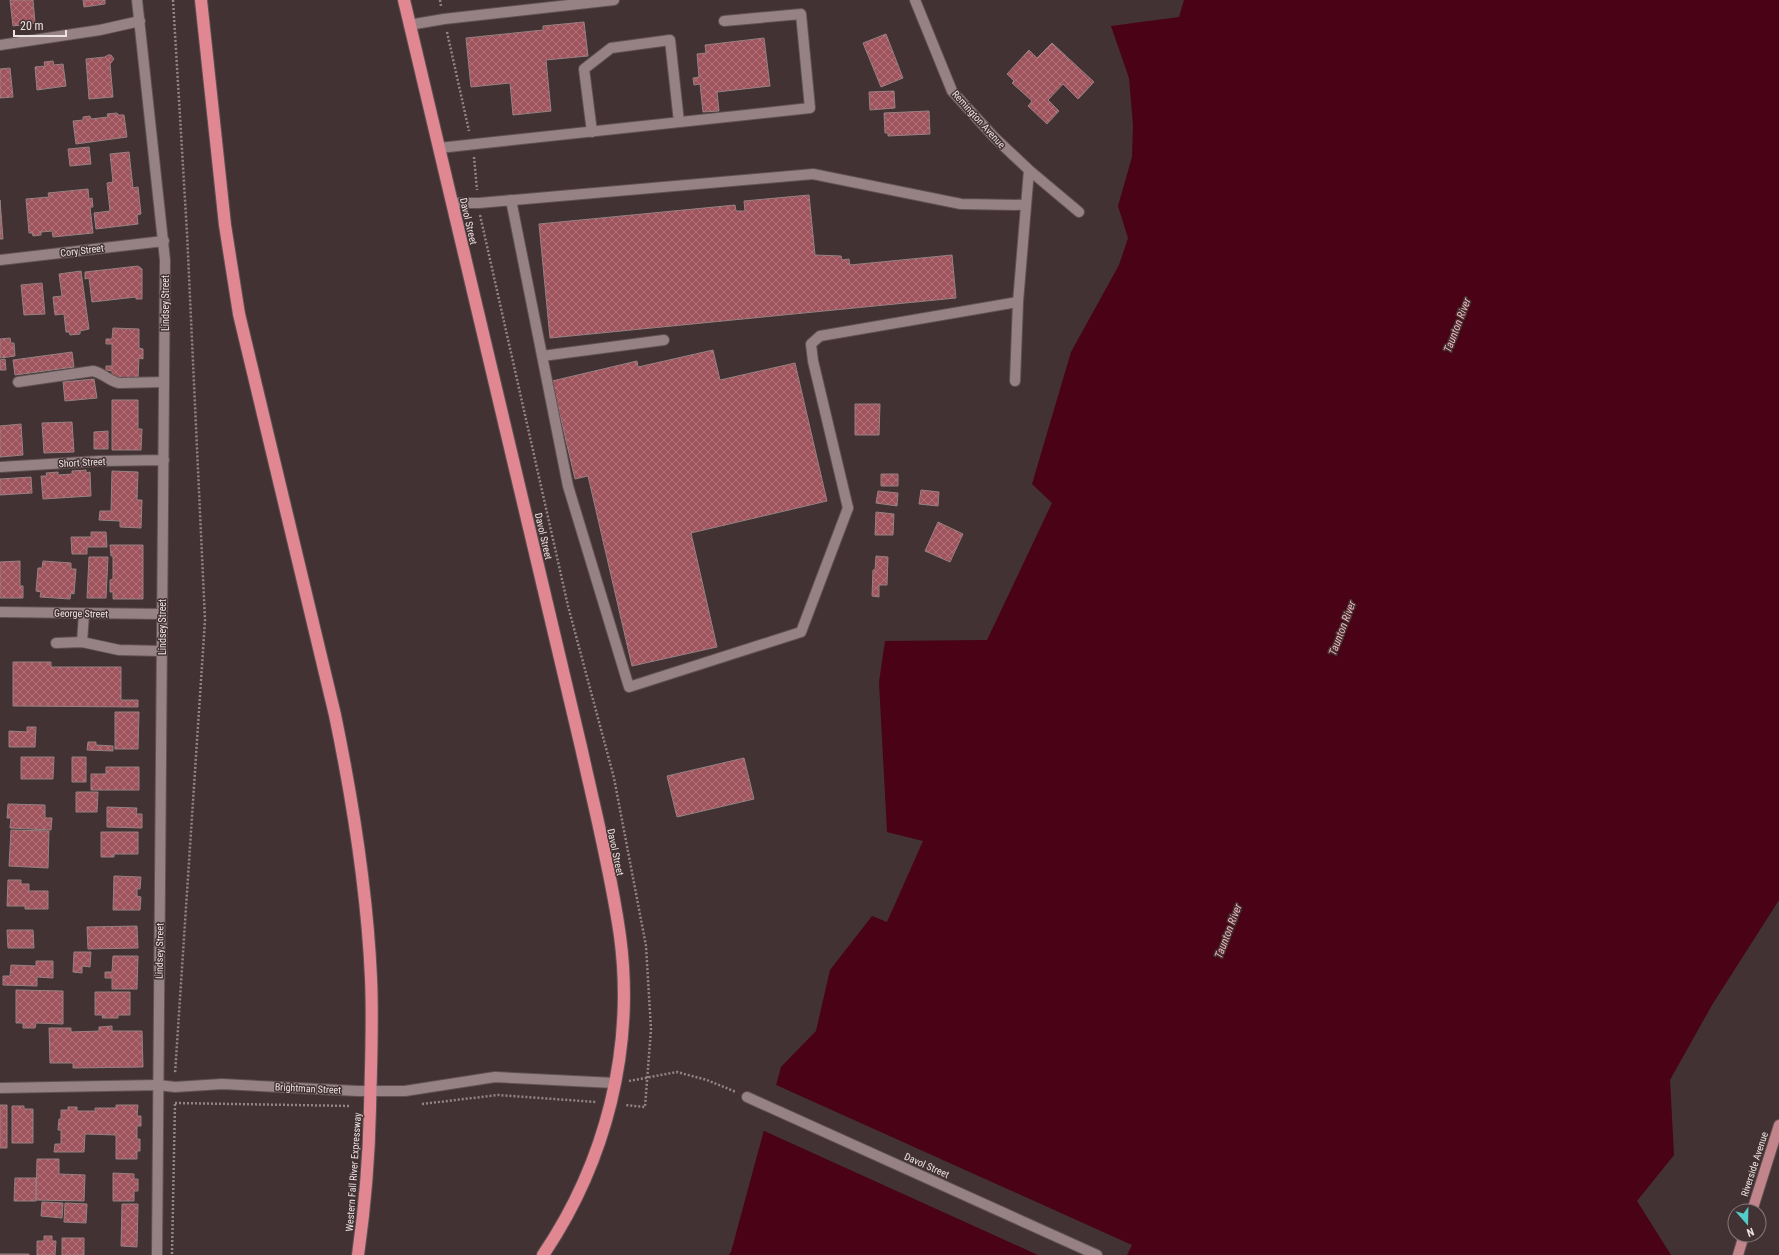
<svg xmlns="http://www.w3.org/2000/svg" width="1779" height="1255" viewBox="0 0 1779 1255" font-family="'Roboto Condensed',sans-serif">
<defs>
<pattern id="building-cross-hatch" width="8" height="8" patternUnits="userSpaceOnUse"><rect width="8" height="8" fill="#9f535c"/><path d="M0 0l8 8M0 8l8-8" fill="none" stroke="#b1747b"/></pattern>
</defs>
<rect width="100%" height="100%" fill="#423233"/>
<!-- water -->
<path fill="#490216" d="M1184 0H1779V900L1712 1005 1670 1080 1674 1155 1637 1201 1671 1255H729L731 1252 781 1067 816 1031 830 970 872 916 887 922 923 841 887 832 879 682 885 641 987 640 1052 503 1032 484 1071 352 1119 265 1128 238 1118 206 1132 157 1133 125 1129 78 1111 26 1179 17Z"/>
<!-- pier -->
<path fill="#423233" d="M774 1084 1132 1245 1127 1255H1038L762 1130Z"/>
<!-- building -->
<path fill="url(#building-cross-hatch)" stroke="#958182" d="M10 0H33L35 23 13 26Z
M83 0H105V4L84 7Z
M584 22 588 56 546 60 551 111 513 115 510 83 471 87 466 38 543 30V26Z
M886 34 903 78 881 87 863 43Z
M764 38 770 86 717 92 719 111 703 112 700 84 694 85 693 78 699 77 697 54 706 53 705 45Z
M1052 43 1094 82 1078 99 1063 84 1048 100 1059 111 1047 124 1028 106 1032 101 1012 83 1014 81 1007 74 1029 50 1037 58Z
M108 55H111L114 59 110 64 113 97 89 99 86 59 105 57Z
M53 61 54 65 63 64 66 86 37 90 35 67 45 66 44 62Z
M10 68 13 97 0 98V69Z
M894 91 895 108 870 110 869 92Z
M929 111 930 134 888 136V133H885L884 113Z
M117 113 118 115H124L127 137 76 144 73 121 83 120V117L90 116 91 119 108 117 107 114Z
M89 147 91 164 70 166 68 149Z
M129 152 133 188 138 187 141 214 137 215 138 224 96 229 94 213 110 211 107 183 113 182 110 154Z
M88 189 89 199 92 198 93 207H90L93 233 53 237 52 231 41 232V235L33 236 32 233H29L26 199 49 197 48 193Z
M809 195 815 255 841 256 842 260 849 259 850 265 952 255 956 298 550 338 539 224 735 205 736 211H745L744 201Z
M0 200 3 239H0Z
M138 266 142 269V299H136V297L92 302 89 278 85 279V272Z
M81 271 89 329 80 331V334L70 335 69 332H66L64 314 55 315 53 297 62 296 59 274Z
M42 283 45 314 24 315 21 285Z
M113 328 139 329V348L143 349V359L139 358 138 378 112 377V371L106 370V366H112V344H106V339H112Z
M10 338 11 343H14L15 356 0 358V339Z
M713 350 720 380 795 363 827 501 691 533 717 647 632 666 588 476 575 479 552 381 637 361 638 367Z
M72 352 74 367 15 375 13 360Z
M5 359 6 370H0V360Z
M94 379 97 398 65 401 63 382Z
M112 400H138V429H142L141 450H112Z
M855 404H880L879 435H855Z
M72 422 74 452 44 453 42 423Z
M21 424 23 455 0 457V426Z
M108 431V449H94V432Z
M86 470V473L90 472 91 496 43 499 41 476H47L46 473 58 472V475L72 474V471Z
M112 471 138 472 137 500H142L141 528 120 527V521L99 520 100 511H111Z
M881 474H898V486H881Z
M31 477 32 493 0 495V479Z
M921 490 939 492 938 506 919 504Z
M878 491 898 493 897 506 876 503Z
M876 512 894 514 893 535H875Z
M938 522 963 534 950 562 925 551Z
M91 532H106L107 547H87V554H72L71 537H91Z
M110 545H143V599H113V592H110V580L113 579V556H111Z
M876 556 888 557 887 585H879V597L872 596 873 570H875Z
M89 557H108L106 598H87Z
M20 561V586H23V598H0V562Z
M43 561 71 563V569H76L74 594 71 593 70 599 40 597 41 592 36 591 38 568H42Z
M13 662H51V667H121V700H138V707L13 706Z
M115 712H139L138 749H115Z
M27 727H36L35 747H9V731L27 732Z
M88 742H96V745L113 746V751L87 750Z
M21 757H54L53 779H21Z
M72 757H86V782H72Z
M744 758 754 799 677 817 667 776Z
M106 767H139V790H91V774H106Z
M76 792H98L97 812H76Z
M8 804 45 805V818H52L51 830 10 828 11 818H7Z
M107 807 137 808 136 814H142V828L107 827Z
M11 830 49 831 48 868 9 866Z
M101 832H138V854H114V857H101Z
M114 876 141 877 140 889H137V896L141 897 140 910H113Z
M8 880H21V884H29V891H48V909H25V906H7Z
M137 926 138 948 88 949 87 927Z
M7 930H33L34 948H8Z
M74 952H91L90 967 82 966V973L73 972Z
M113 956H138L137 989H112V978H105V972H112Z
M36 961H53V978L37 977V986L3 985V976H10L11 965 36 966Z
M16 990 63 991V1024L36 1023 35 1028H23V1023H16Z
M95 992H130V1015H118V1018H102L103 1015H95Z
M112 1026V1031H142L143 1067 73 1068V1063H50L49 1028H71V1032L99 1031V1027Z
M0 1105H7V1148H0Z
M116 1105H138L137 1116H141V1126H137V1139H140V1151H137V1159H116V1135L85 1134 84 1152H54L55 1144H61V1130H58L59 1119H61V1110H68V1107H77V1111H95V1108H116Z
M12 1106H24V1109H33V1143H12Z
M37 1159H59V1174L85 1175 84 1201 36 1200Z
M113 1173 134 1174V1179H138V1191H134V1201H113Z
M15 1178H36V1201H14Z
M42 1202 63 1203 62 1218 41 1216Z
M65 1203 87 1204 86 1223 64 1222Z
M122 1204H138L137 1247 121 1246Z
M44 1236H52V1241H56L55 1255H37V1241H44Z
M62 1238H84V1255H62Z
M0 1254H29V1255H0Z"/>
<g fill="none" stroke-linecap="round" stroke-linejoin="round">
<!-- lane casing -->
<g stroke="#605153" stroke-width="12">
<path id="lane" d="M409 25 444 19 614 0
M592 132 584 69 611 48 670 40 679 122
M439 148 810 108 801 14 724 21
M511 200 568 486 629 687 801 632 848 508
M452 203H479L813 174 961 204 1026 205
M542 356 664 340
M18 382 93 371C103 373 109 381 119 383L164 382
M82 642 84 614
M56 643 82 642 119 650 162 651"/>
</g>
<!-- street casing -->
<g stroke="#605153" stroke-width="12">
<path id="street" d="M137 0 165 260 157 1255
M915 0 952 91 994 137 1029 170 1079 212
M0 45 100 30 140 21
M0 260 164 241
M1015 381 1018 302
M0 467 99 461 164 460
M848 508 813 361 811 344 820 336 1018 302 1029 170
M0 612 162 614
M747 1097 1097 1255"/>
</g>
<!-- secondary casing -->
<g stroke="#605153" stroke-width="12">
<path id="secondary" d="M0 1088 158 1085 175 1087 222 1084 358 1091H405L495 1077 615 1083"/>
</g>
<!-- primary casing -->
<g stroke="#605153" stroke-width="12">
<path id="primary" d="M1752 1211 1779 1125
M1738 1255 1744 1235"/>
</g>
<!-- highway casing -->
<g stroke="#605153" stroke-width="14">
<path id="highway" d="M201 0 225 225 239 314 335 715C353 802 367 889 371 978 373 1021 371 1064 370 1108 369 1157 365 1206 358 1255
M404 0 581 747C595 810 611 873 620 936 635 1048 606 1162 543 1255"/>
</g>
<!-- path -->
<path stroke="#928585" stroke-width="2.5" stroke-dasharray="2 2" stroke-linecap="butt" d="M173 0 187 233 205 620 175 1074
M440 0 441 6
M447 32 469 131
M474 157 477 190
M480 215 568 606 614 778 646 946 651 1029 645 1107 625 1105
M629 1081 677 1072 707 1080 736 1092
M175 1103 351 1106
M422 1104 498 1095 596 1102
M172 1254 175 1103"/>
<!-- lane -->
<use href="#lane" stroke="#968284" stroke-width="10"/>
<!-- street -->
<use href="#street" stroke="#968284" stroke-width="10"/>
<!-- secondary -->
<use href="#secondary" stroke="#968284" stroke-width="10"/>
<!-- primary -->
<use href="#primary" stroke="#c2858c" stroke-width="10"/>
<!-- highway -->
<use href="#highway" stroke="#e08791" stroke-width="12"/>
</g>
<g text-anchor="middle" stroke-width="3" stroke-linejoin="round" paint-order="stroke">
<!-- street labels -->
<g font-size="10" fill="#ede2e2" stroke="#423233">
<text transform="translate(979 119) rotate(48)" y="4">Remington Avenue</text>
<text transform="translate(469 221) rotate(77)" y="4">Davol Street</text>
<text transform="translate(82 250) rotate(-7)" y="4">Cory Street</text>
<text transform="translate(165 303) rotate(-90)" y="4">Lindsey Street</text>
<text transform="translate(82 462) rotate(-3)" y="4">Short Street</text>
<text transform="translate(544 536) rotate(77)" y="4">Davol Street</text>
<text transform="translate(81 613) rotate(1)" y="4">George Street</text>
<text transform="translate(162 627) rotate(-90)" y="4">Lindsey Street</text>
<text transform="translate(616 852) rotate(78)" y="4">Davol Street</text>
<text transform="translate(159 951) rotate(-89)" y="4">Lindsey Street</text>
<text transform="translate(308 1088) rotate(3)" y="4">Brightman Street</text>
<text transform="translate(1754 1164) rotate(-72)" y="4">Riverside Avenue</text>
<text transform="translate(927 1165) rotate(24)" y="4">Davol Street</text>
<text transform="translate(353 1172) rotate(-86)" y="4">Western Fall River Expressway</text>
</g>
<!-- water labels -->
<g font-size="11" font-style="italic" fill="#f7b4ba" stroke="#423233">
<text transform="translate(1457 325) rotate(-69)" y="4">Taunton River</text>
<text transform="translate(1342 628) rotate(-69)" y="4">Taunton River</text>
<text transform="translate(1228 931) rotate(-69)" y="4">Taunton River</text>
</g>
</g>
<!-- north arrow -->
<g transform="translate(1747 1223) rotate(160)"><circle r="19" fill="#423233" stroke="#867879"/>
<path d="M0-3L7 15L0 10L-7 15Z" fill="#53cdca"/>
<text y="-6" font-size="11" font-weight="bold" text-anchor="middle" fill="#ede2e2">N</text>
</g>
<!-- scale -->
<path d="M14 30v6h52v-6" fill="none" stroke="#ede2e2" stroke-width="2"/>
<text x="20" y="30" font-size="12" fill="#ede2e2" stroke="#423233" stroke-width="3" paint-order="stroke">20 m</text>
</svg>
